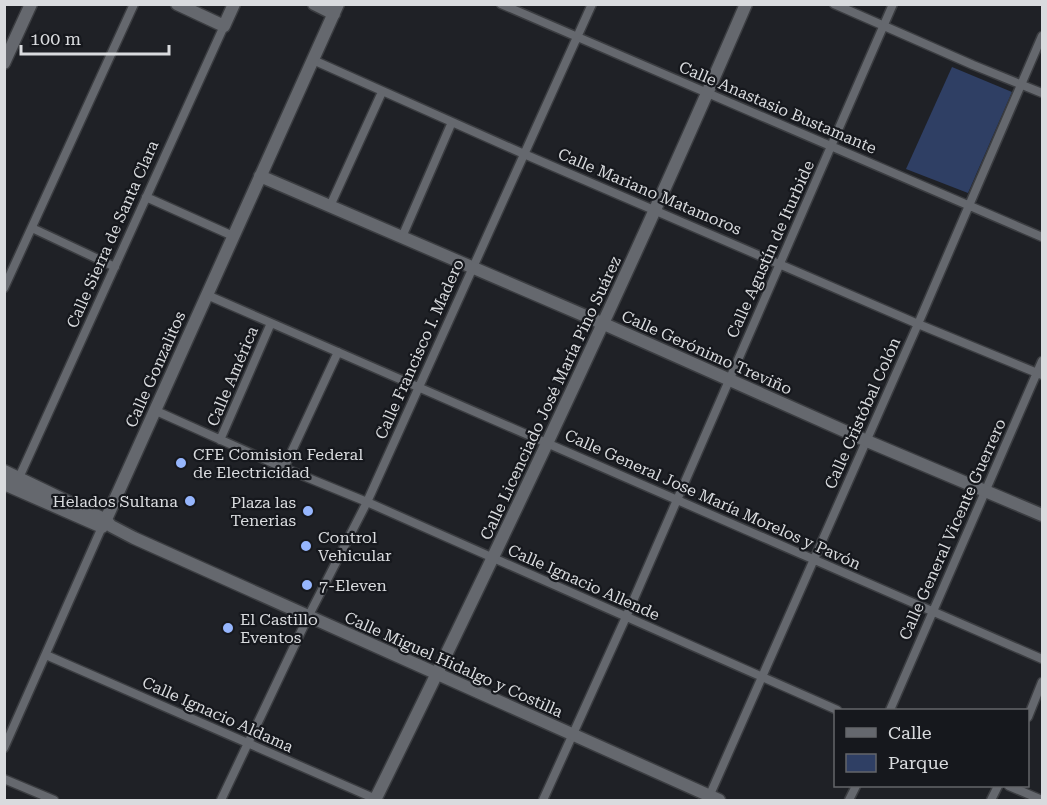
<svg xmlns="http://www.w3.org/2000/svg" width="1047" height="805" viewBox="0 0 1047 805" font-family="'Roboto Serif',serif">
<rect width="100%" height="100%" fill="#1f2126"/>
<!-- green -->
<path fill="#2f3f64" d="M952 67 1012 92 968 193 906 169Z"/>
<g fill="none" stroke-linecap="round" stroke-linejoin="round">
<!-- street casing -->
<g stroke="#3b3d41" stroke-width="11">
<path id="street" d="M501 4 1042 237
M834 4 973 65 1042 93
M313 60 524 154 918 324 1042 375
M146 197 233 236
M330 206 382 92
M32 228 115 267
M402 237 452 122
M4 288 134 4
M207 295 1042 659
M154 410 284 468 367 502 837 710
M220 440 271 323
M284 468 338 352
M17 482 224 26
M46 655 378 800
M890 710 1042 361
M1028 717 1042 682
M4 748 102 527
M4 779 54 800
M1009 786 1042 800
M708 799 918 324 1042 36
M221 800 308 617 367 502 592 4
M543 800 626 617 893 4
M849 800 856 786
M991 800 998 786"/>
</g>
<!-- secondary casing -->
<g stroke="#3b3d41" stroke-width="15">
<path id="secondary" d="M177 4 224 26 234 4
M314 4 334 14
M4 63 31 4
M260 176 604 324 867 441 1042 515
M4 471 106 520 111 526 134 538 719 800
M4 484 102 527
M103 526 338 4
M375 800C504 538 630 273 746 4"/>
</g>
<!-- street -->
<use href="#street" stroke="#65686e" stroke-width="8"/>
<!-- secondary -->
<use href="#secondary" stroke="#65686e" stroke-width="12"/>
</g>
<!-- markers -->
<g fill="#96b6fd" stroke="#16181d" stroke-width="2">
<circle cx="181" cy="463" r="6"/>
<circle cx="190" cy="501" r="6"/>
<circle cx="308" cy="511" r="6"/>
<circle cx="306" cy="546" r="6"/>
<circle cx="307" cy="585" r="6"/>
<circle cx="228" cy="628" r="6"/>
</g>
<g text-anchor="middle" stroke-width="4.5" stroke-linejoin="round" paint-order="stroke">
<!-- street labels -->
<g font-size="16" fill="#d9dbde" stroke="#16181d">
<text transform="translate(778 107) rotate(23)" y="6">Calle Anastasio Bustamante</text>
<text transform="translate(650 191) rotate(23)" y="6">Calle Mariano Matamoros</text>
<text transform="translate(112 234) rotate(-66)" y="6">Calle Sierra de Santa Clara</text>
<text transform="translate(770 249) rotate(-66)" y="6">Calle Agustín de Iturbide</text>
<text transform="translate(419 349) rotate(-66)" y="6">Calle Francisco I. Madero</text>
<text transform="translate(707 352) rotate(24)" y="6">Calle Gerónimo Treviño</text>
<text transform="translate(155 369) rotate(-66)" y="6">Calle Gonzalitos</text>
<text transform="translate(232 376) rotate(-67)" y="6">Calle América</text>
<text transform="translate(550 398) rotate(-65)" y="6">Calle Licenciado José María Pino Suárez</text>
<text transform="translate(862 413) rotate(-66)" y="6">Calle Cristóbal Colón</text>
<text transform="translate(713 499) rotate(24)" y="6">Calle General Jose María Morelos y Pavón</text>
<text transform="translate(952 529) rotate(-66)" y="6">Calle General Vicente Guerrero</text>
<text transform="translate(584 582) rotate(24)" y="6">Calle Ignacio Allende</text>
<text transform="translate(454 664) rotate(24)" y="6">Calle Miguel Hidalgo y Costilla</text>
<text transform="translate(218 714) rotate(24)" y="6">Calle Ignacio Aldama</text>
</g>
<!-- poi labels -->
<g font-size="16" fill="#d9dbde" stroke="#16181d" text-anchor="start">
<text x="193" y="460">CFE Comision Federal<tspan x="193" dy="18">de Electricidad</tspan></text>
<text x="178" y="507" text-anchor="end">Helados Sultana</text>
<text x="296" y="508" text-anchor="end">Plaza las<tspan x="296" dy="18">Tenerias</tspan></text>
<text x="318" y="543">Control<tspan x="318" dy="18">Vehicular</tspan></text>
<text x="319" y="591">7-Eleven</text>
<text x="240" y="625">El Castillo<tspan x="240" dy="18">Eventos</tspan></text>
</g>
</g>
<!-- border -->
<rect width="1047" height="805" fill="none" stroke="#d9dbde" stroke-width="12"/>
<!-- legend -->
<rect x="834" y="709" width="195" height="78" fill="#16181d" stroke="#64666a" stroke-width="1.5"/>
<rect x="846" y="728" width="30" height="9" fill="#65686e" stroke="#64666a" stroke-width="1.5"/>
<text x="888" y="739" font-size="18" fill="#d9dbde">Calle</text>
<rect x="846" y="754" width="30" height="18" fill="#2f3f64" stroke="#64666a" stroke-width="1.5"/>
<text x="888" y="769" font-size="18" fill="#d9dbde">Parque</text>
<!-- scale -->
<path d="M21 45v9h148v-9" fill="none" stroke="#d9dbde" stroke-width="3"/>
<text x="30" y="45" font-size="18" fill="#d9dbde" stroke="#16181d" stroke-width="4.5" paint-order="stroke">100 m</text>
</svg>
